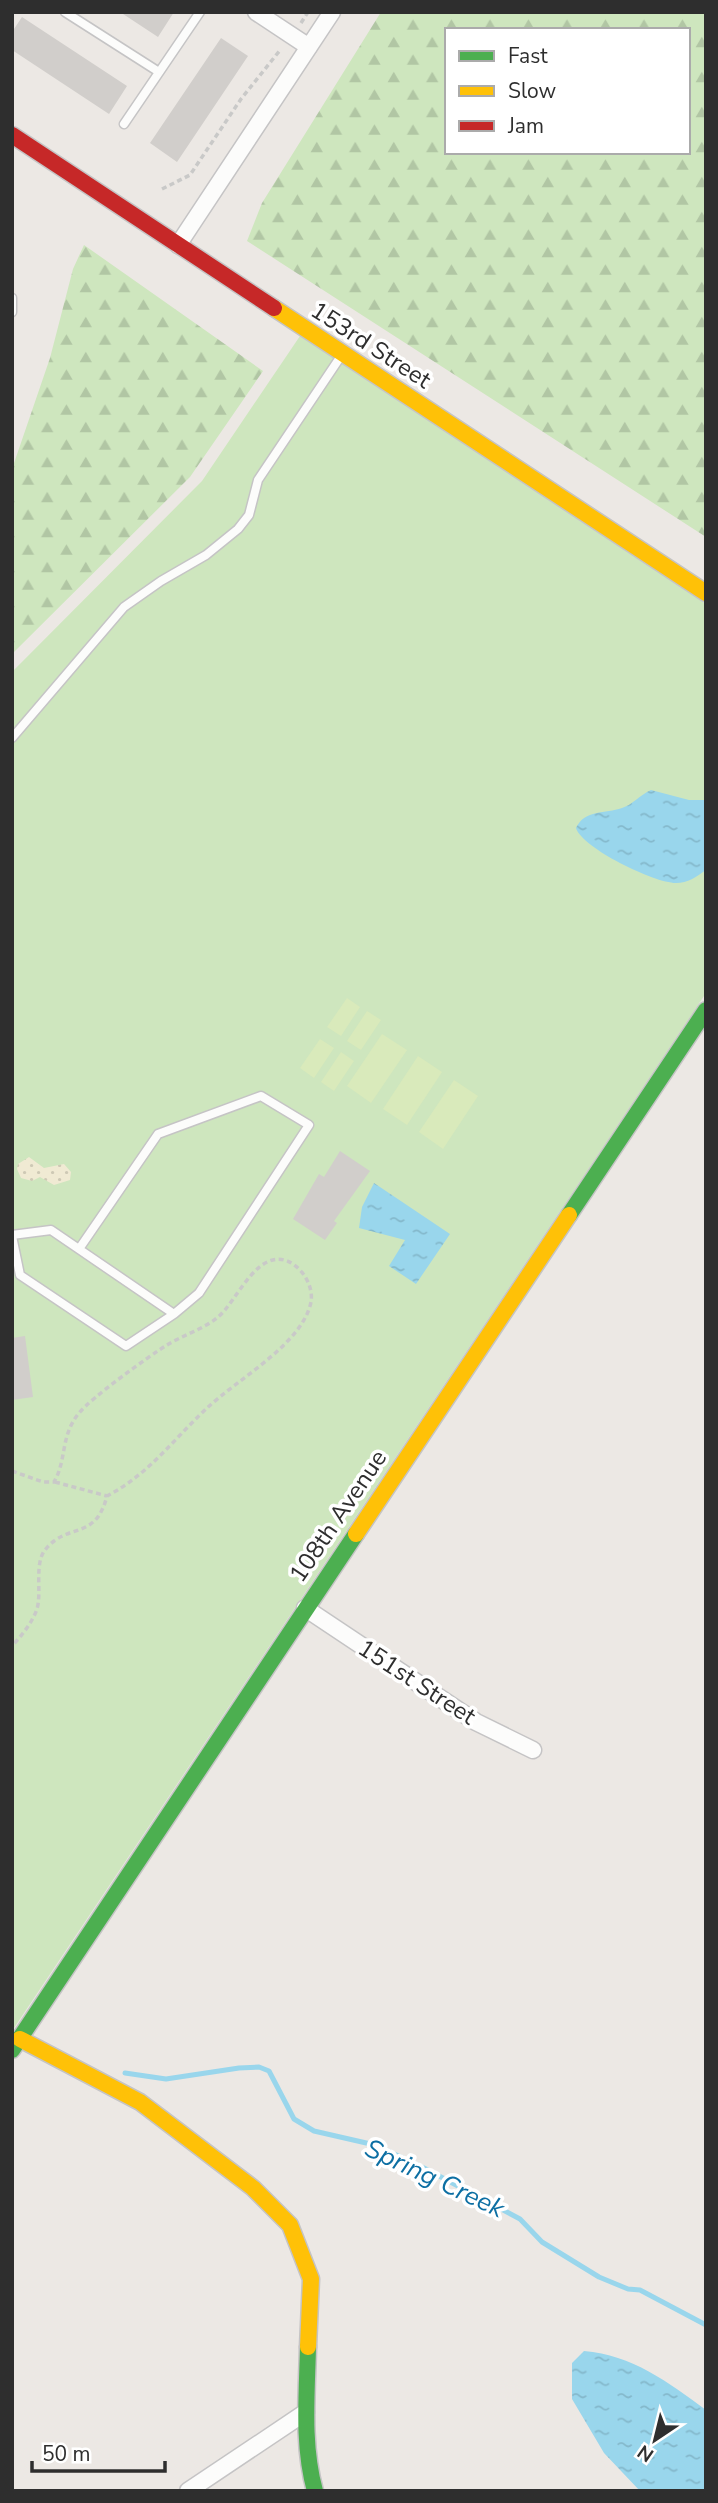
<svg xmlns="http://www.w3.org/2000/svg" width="718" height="2503" viewBox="0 0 718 2503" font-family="'Nunito Sans',sans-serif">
<defs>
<pattern id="forest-firs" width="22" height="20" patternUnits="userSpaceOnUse" patternTransform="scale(1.75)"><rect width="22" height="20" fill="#cee6be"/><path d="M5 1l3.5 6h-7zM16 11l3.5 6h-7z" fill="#b1c6a4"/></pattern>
<pattern id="sand-dots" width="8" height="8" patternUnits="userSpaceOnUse" patternTransform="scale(1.75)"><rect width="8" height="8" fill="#f0ead3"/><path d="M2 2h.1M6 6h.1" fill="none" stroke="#cec9b5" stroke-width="1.8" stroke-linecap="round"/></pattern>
<pattern id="water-ripples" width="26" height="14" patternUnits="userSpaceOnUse" patternTransform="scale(1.75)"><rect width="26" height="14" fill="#99d6ec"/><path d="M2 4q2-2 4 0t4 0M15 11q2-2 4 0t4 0" fill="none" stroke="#84b8cb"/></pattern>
</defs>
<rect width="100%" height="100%" fill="#ece8e4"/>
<!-- grass -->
<path fill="#cee6be" d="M300 336 706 604V993L12 2031V672L202 481Z"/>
<!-- forest -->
<path fill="url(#forest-firs)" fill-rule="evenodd" d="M381 12H706V537L247 241 262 203ZM447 30H688V152H447Z
M84 245 263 371 190 477 12 654V469L50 358 73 269Z"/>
<!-- sand -->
<path fill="url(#sand-dots)" d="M29 1157 44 1168 64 1164 71 1172 70 1180 54 1185 40 1177 32 1181 21 1178 17 1169 18 1164Z"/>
<!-- pitch -->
<path fill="#d9eabb" d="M347 998 360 1007 341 1036 327 1027Z
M367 1011 381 1020 361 1050 347 1041Z
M382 1034 407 1050 371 1103 347 1086Z
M320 1039 334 1048 314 1078 300 1068Z
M341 1052 354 1061 334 1091 321 1082Z
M418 1056 442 1072 407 1125 383 1109Z
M454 1080 478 1096 443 1149 419 1132Z"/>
<!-- water -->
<path fill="url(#water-ripples)" d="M651 790 689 800H706V870C696 877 688 883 676 883 654 883 582 848 576 828 585 809 605 814 622 808 632 805 640 795 651 790Z
M374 1183 450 1234 416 1284 389 1266 405 1240 359 1228 362 1207Z
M584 2351C632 2355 668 2382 706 2410V2491H640L604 2453 572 2399V2363Z"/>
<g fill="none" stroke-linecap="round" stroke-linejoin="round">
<!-- stream -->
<path stroke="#99d6ec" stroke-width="5" d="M125 2073 166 2079 239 2068 259 2067 269 2071 294 2119 314 2131 375 2145 424 2168 520 2219 542 2242 599 2277 628 2289 640 2290 706 2325"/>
</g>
<!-- building -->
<path fill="#d1cecb" d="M120 12H174L158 37Z
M22 17 127 86 109 114 12 50V32Z
M221 38 248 56 177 162 150 143Z
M340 1151 370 1171 334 1221 337 1223 325 1240 293 1219 319 1174 324 1177Z
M25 1336 33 1397 12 1400V1338Z"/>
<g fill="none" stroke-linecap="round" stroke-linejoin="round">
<!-- lane casing -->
<g stroke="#c5c4c5" stroke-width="11">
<path id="lane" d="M65 12 159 72
M124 124 200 12
M12 298V312
M12 738 124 607 161 581 206 555 238 529 249 515 258 480 341 356
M12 1235 51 1230 174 1314 199 1293 309 1125 261 1096 158 1134 79 1249
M12 1236 20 1275 126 1346 174 1314"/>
</g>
<!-- street casing -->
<g stroke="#c5c4c5" stroke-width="19">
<path id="street" d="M256 12 309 47
M178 245 332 12
M305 1608 476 1722 533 1750
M188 2491 306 2412"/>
</g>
<!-- fast casing -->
<g stroke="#c5c4c5" stroke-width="19">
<path id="fast" d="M569 1215 706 1010
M12 2050 356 1534
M308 2347C307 2394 302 2445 315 2491"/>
</g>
<!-- slow casing -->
<g stroke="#c5c4c5" stroke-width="19">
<path id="slow" d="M274 308 706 593
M356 1534 569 1215
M20 2039 140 2102 253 2188 290 2225 311 2279 308 2347"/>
</g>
<!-- jam casing -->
<g stroke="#c5c4c5" stroke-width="19">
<path id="jam" d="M12 135 274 308"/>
</g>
<!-- path -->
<path stroke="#c9c9c8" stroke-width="3.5" stroke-dasharray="5 3.5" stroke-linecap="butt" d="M301 23 308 12
M162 189 190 175 241 99 281 49
M12 1471 43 1482H54C67 1460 60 1436 79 1413 91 1398 149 1356 167 1345 183 1335 204 1329 218 1317 237 1302 259 1242 293 1264 306 1273 315 1291 310 1306 298 1347 236 1380 206 1409 172 1441 149 1474 107 1496 95 1542 68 1521 45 1550 34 1564 42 1592 37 1609 32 1623 22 1635 12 1646
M55 1482 107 1496"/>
<!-- lane -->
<use href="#lane" stroke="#fcfcfb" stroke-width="8"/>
<!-- street -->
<use href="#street" stroke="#fcfcfb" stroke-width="16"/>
<!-- fast -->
<use href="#fast" stroke="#4caf50" stroke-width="16"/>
<!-- slow -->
<use href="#slow" stroke="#ffc107" stroke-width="16"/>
<!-- jam -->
<use href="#jam" stroke="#c62828" stroke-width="16"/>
</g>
<g text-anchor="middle" stroke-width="7" stroke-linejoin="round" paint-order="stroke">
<!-- street labels -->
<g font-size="24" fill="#2e2e2e" stroke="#fff">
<text transform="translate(371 345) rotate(33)" y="8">153rd Street</text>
<text transform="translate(338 1516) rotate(-56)" y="8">108th Avenue</text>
<text transform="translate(417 1682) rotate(33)" y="8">151st Street</text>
</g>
<!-- water labels -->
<g font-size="26" font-style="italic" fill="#0d6fa3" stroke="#fff">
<text transform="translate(435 2178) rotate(25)" y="9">Spring Creek</text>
</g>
</g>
<!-- border -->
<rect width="718" height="2503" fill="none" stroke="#2e2e2e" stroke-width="28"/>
<!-- legend -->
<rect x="445" y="28" width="245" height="126" fill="#ffffff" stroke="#ababab" stroke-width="2"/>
<rect x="459" y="51" width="35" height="10" fill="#4caf50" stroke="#ababab" stroke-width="2"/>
<text x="508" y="63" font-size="21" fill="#2e2e2e">Fast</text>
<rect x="459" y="86" width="35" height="10" fill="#ffc107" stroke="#ababab" stroke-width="2"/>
<text x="508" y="98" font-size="21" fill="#2e2e2e">Slow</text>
<rect x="459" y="121" width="35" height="10" fill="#c62828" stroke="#ababab" stroke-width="2"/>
<text x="508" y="133" font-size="21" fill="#2e2e2e">Jam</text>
<!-- north arrow -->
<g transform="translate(655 2440) rotate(215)" stroke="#ffffff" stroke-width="5" paint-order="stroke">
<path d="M0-5L12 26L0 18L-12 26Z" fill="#2e2e2e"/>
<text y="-10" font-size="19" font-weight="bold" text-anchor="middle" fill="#2e2e2e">N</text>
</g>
<!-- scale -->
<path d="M32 2461v10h133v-10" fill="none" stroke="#2e2e2e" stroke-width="3.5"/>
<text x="42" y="2461" font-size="21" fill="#2e2e2e" stroke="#ffffff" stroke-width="5" paint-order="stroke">50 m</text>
</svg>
